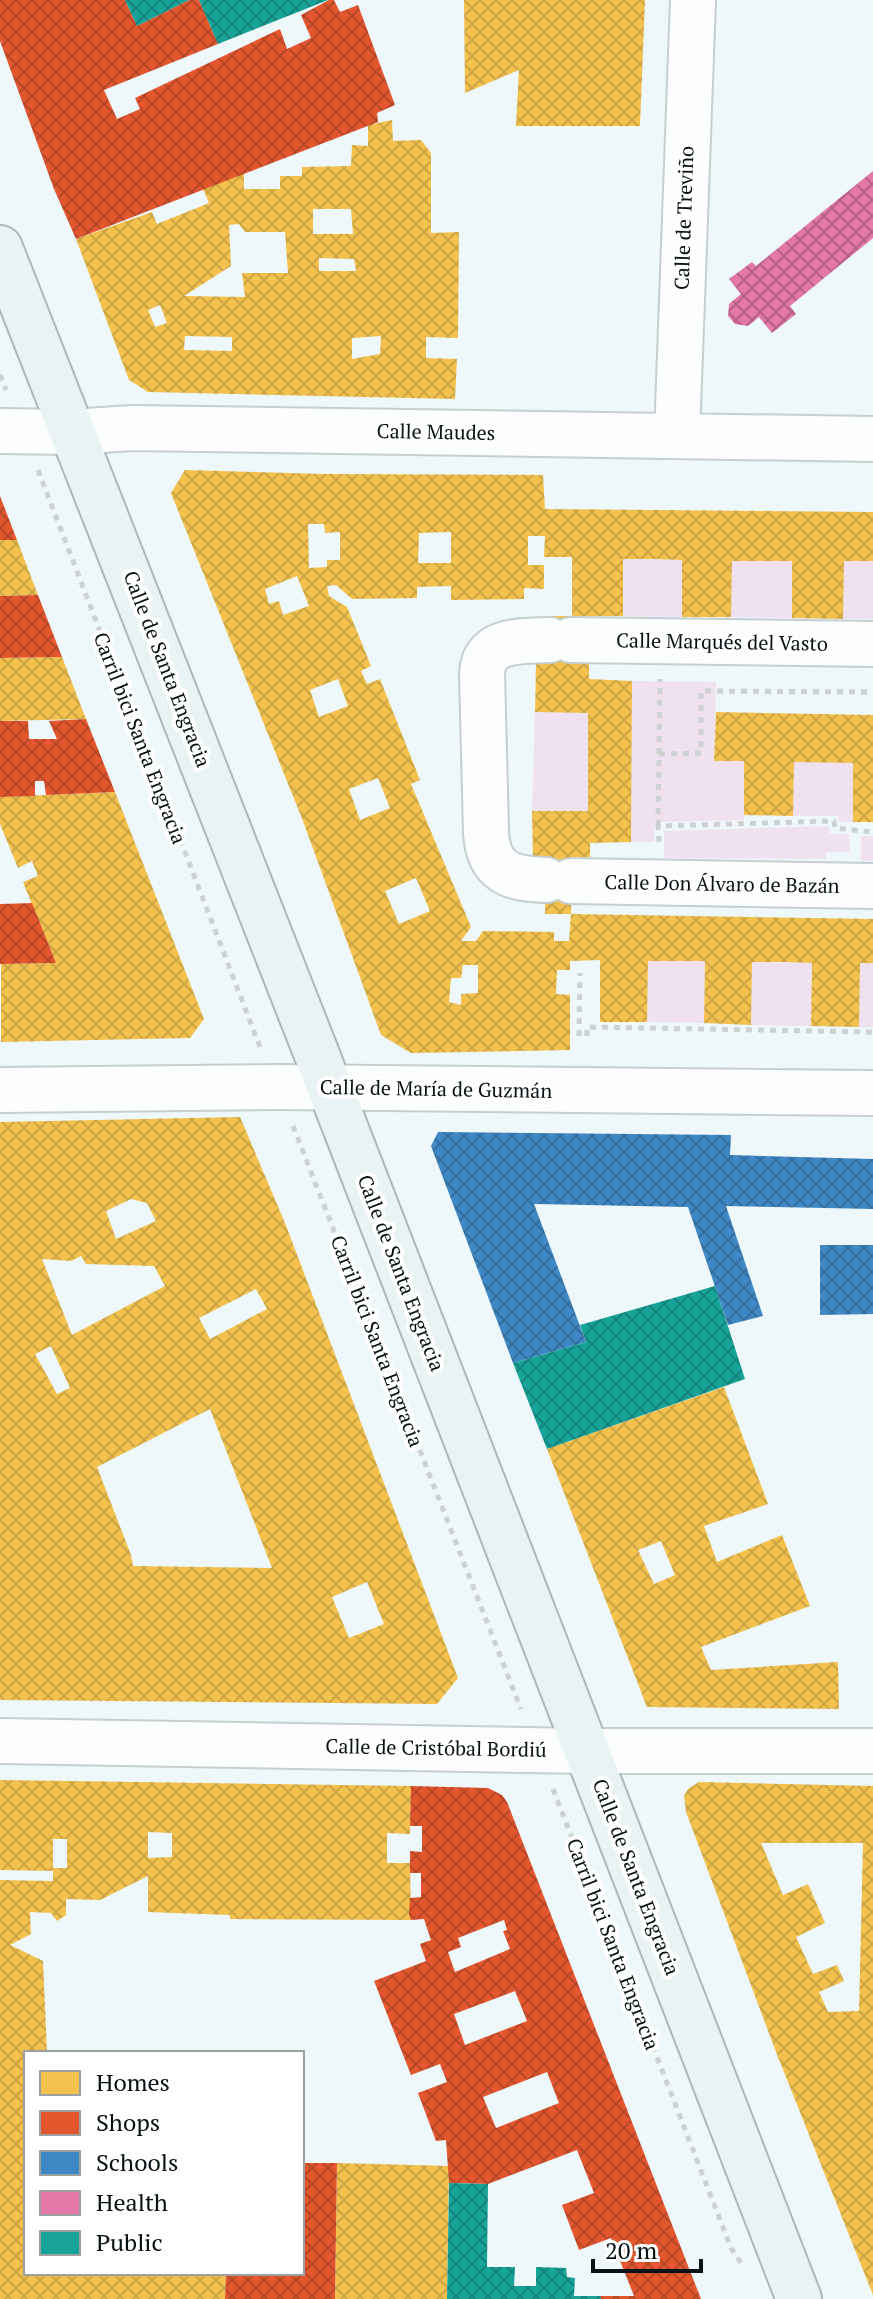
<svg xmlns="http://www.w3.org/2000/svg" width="873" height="2299" viewBox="0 0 873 2299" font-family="'PT Serif',serif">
<defs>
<pattern id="homes-cross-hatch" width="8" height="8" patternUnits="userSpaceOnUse" patternTransform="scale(2)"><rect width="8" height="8" fill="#f2c14e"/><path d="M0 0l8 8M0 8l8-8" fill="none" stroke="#cea543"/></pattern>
<pattern id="shops-cross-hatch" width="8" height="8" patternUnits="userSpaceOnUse" patternTransform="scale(2)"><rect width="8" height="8" fill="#e4572e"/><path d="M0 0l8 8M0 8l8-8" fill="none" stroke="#b74726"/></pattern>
<pattern id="schools-cross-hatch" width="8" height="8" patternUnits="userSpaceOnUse" patternTransform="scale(2)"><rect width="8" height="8" fill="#3f88c5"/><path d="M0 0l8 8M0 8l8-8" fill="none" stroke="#336e9f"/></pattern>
<pattern id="health-cross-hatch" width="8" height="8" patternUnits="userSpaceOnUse" patternTransform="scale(2)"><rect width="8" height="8" fill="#e377a8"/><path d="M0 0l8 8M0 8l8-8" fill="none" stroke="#b66088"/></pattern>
<pattern id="public-cross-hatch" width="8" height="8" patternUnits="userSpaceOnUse" patternTransform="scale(2)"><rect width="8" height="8" fill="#17a398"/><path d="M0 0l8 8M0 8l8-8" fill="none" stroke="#13837b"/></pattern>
</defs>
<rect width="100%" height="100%" fill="#eef7fa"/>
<!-- garden -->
<path fill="#f0e1f0" d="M623 559 682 560V617L623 616Z
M732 561H792V618L731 617Z
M844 561H873V619H843Z
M632 681 716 682 714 760 744 761V820L655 822 654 842H631Z
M535 712 588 713V811H532Z
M794 762 853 763V822H839L838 816H793Z
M829 826 830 834H849L850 852H826V859L664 858V831Z
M861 836H873V861H861Z
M648 961H705L704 1023 647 1022Z
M752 962 812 963 811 1026 751 1025Z
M860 963H873V1027H859Z"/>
<!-- homes -->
<path fill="url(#homes-cross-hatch)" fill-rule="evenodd" d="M464 0H645L640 126H516L519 70 465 93Z
M392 120 393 141 421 140 431 153V233L459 232 458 338 426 337V358L457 359 455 399 148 392 129 380 76 239 152 212 157 224 209 203 203 189 244 173V189H280V176H302V167L351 166 352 145 368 146V125ZM313 209H351L353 234H313ZM239 224 245 232H285L288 273H242L245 297 184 296 231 266 229 225ZM319 258 354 259 356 271H319ZM160 305 167 323 155 327 148 310ZM185 336 232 337V351L184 350ZM381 336 380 354 352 359V338Z
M185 470 325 474 543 475 545 509 873 512V561H844L843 619 792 618V561H732L731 617H682V560L652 559H623V616H572V663H589V679L632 681 631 842 590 843V857H572L571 914H545L546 859H533L532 811H588V713L535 712 536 663H549L550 616H572V557H544L545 536H528V565H544V589L524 588V599L451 600V586L417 587V598L352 599 336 585 327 586 329 596 347 607 371 666 361 671 367 684 380 679 420 780 411 784 471 927 461 941H476L483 931 554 932V941H569L571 914 873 919V963H860L859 1027 811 1026 812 963 785 962H752L751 1025 704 1023 705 961H648L647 1022H600V960L570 961V970H557L556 994 570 995V1050L411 1053 381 1035 303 821 171 493ZM308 524H324L325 533 340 532V560H327V567L309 568ZM451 532V563H418L419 533ZM297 576 309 606 283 615 279 601 269 604 265 589ZM338 679 348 706 319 717 310 690ZM378 778 390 808 360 820 349 789ZM416 878 430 911 399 924 385 891ZM463 965H478V993L461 994V1005L449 1002 451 978H461Z
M0 540H17L38 595 0 596Z
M62 657 86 719 0 721V658Z
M716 712 873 715V822H853V763L794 762 793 816 744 815V761H714Z
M115 792 204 1019 190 1038 1 1042V964L56 963 23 882 38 876 32 861 18 868 0 824V797Z
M240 1117 285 1223 458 1678 437 1704 0 1700V1122ZM131 1199 147 1203 156 1221 116 1239 106 1211ZM81 1256 86 1264 154 1266 165 1286 72 1335 42 1259 71 1261ZM256 1289 267 1309 210 1339 199 1318ZM51 1346 70 1388 57 1394 35 1354ZM210 1409 272 1568 133 1566 131 1555 97 1467ZM367 1582 384 1624 349 1638 332 1597Z
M724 1387 768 1504 704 1526 717 1562 782 1535 810 1606 701 1647 711 1670 838 1662 839 1709 647 1707 547 1449ZM661 1541 675 1575 654 1584 638 1550Z
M0 1780 411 1786 410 1834 387 1833V1863H410L411 1920 230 1919V1915L148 1912V1876L100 1900 66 1899V1915L57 1921 51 1913 30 1912 31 1934 10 1945 43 1961 47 2053H26V2273H226L225 2299H0V1880L53 1881V1871L0 1870ZM148 1832 172 1833V1857L148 1858ZM53 1839H67V1868H53Z
M699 1782 873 1786V2295L776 2052 686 1812 684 1796 688 1789ZM761 1843H863L859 2011 828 2012 819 1992 844 1981 837 1965 813 1974 796 1937 825 1923 808 1884 783 1895Z
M337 2163 449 2166 447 2299H335Z"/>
<!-- shops -->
<path fill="url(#shops-cross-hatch)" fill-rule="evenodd" d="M0 0H125L137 26 189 0H199L218 44 104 90 117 119 140 109 135 98 280 29 287 49 311 38 301 15 329 0H334L340 12 358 5 395 105 377 113 378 122 76 239 54 189 0 41Z
M0 496 17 540H0Z
M38 595 62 657 0 658V596Z
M86 719 115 792 46 795 44 781H35V796L0 797V721H28L29 739H57L49 721Z
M32 903 56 963 0 964V904Z
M411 1786 488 1788 502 1795 507 1802 701 2299H601L600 2296H634L611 2238 579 2250 562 2205 594 2193 577 2150 488 2184 449 2183 446 2140 436 2141 418 2093 447 2082 440 2064 411 2075 374 1981 426 1961 420 1944 431 1940 424 1919 411 1920 409 1914 410 1898 421 1897V1873H410V1851L422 1852V1826H410ZM504 1920 507 1930 503 1931 510 1949 455 1972 448 1952 461 1947 458 1938ZM515 1991 527 2021 465 2045 454 2014ZM547 2072 559 2103 496 2128 483 2097Z
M302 2163H337L335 2299H225L226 2273H302Z"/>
<!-- schools -->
<path fill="url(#schools-cross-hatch)" d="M438 1132 731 1135 730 1155 873 1159V1209L726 1206 763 1316 728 1325 688 1207 534 1204 586 1342 513 1363 431 1146Z
M820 1245H873V1314L820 1315Z"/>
<!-- health -->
<path fill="url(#health-cross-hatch)" d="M873 171V238L790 306 796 314 772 333 759 317 748 326 735 324 728 316 729 304 741 294 729 279 752 262 756 266Z"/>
<!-- public -->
<path fill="url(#public-cross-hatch)" d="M125 0H189L137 26Z
M199 0H328L218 44Z
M715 1286 745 1379 547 1449 513 1363 586 1342 580 1325Z
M449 2183 488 2184 487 2267H515L514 2286H536V2267L566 2268 567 2277 575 2278 574 2296H600L601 2299H447Z"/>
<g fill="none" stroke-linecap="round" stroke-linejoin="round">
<!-- minor casing -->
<g stroke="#c5ced1" stroke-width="48">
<path id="minor" d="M0 431 72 432 132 428 873 439
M677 436 693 0
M571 640 873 644
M546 880C510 879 488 872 486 832L482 674C483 638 522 641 550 640
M571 881 873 886
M0 1090 277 1087 873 1093
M0 1741 588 1751H873"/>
</g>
<!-- major casing -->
<g stroke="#a8b9be" stroke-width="48">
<path id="major" d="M0 248 330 1088 799 2299"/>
</g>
<!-- path -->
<path stroke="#ced1d2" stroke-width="5" stroke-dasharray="6 6" stroke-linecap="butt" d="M0 375 6 390
M38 470 260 1047
M659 754 701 753V691L873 692
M658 826 660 679
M659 842 658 826 834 821 835 828 873 832
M579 1036 580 973
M587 1036V1027L873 1032
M293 1126 521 1709
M553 1789 731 2248 741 2263"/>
<!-- minor -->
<use href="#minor" stroke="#fcfefe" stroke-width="44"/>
<!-- major -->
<use href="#major" stroke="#eaf3f4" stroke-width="44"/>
</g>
<g text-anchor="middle" stroke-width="8" stroke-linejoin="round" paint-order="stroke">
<!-- street labels -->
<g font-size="20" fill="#081214" stroke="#fff">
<text transform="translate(684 218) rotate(-88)" y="7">Calle de Treviño</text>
<text transform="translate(436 432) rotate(1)" y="7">Calle Maudes</text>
<text transform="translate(722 642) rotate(1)" y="7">Calle Marqués del Vasto</text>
<text transform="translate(167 669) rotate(69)" y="7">Calle de Santa Engracia</text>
<text transform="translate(140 738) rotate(69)" y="7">Carril bici Santa Engracia</text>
<text transform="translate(722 884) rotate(1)" y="7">Calle Don Álvaro de Bazán</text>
<text transform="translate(436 1089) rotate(1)" y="7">Calle de María de Guzmán</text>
<text transform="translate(401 1273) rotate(69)" y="7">Calle de Santa Engracia</text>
<text transform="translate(377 1341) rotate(69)" y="7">Carril bici Santa Engracia</text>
<text transform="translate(436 1748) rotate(1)" y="7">Calle de Cristóbal Bordiú</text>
<text transform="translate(636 1877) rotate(69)" y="7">Calle de Santa Engracia</text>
<text transform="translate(613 1944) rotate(69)" y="7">Carril bici Santa Engracia</text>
</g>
</g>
<!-- legend -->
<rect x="24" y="2051" width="280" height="224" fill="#ffffff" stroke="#9ca0a1" stroke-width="2"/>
<rect x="40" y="2071" width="40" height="24" fill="#f2c14e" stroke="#9ca0a1" stroke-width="2"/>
<text x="96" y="2091" font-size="24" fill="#081214">Homes</text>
<rect x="40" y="2111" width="40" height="24" fill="#e4572e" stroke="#9ca0a1" stroke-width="2"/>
<text x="96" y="2131" font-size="24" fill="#081214">Shops</text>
<rect x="40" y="2151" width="40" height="24" fill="#3f88c5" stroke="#9ca0a1" stroke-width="2"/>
<text x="96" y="2171" font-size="24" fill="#081214">Schools</text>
<rect x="40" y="2191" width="40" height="24" fill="#e377a8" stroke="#9ca0a1" stroke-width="2"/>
<text x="96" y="2211" font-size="24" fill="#081214">Health</text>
<rect x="40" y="2231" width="40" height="24" fill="#17a398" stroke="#9ca0a1" stroke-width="2"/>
<text x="96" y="2251" font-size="24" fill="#081214">Public</text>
<!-- scale -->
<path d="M593 2259v12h108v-12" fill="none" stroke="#081214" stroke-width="4"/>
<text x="605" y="2259" font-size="24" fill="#081214" stroke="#ffffff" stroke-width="6" paint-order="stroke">20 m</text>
</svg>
